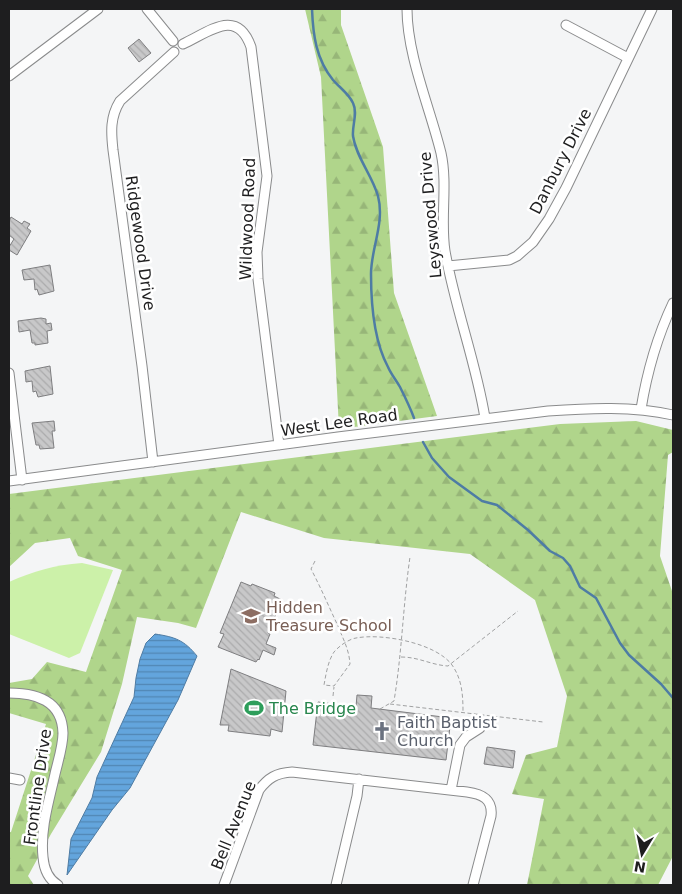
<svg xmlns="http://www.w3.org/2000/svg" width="682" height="894" viewBox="0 0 682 894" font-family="'DejaVu Sans',sans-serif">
<defs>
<pattern id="forest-firs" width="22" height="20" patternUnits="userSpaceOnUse" patternTransform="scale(1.25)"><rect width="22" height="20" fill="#b0d58b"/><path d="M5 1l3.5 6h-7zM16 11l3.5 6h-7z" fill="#97b678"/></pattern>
<pattern id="water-rules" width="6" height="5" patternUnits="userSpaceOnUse" patternTransform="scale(1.25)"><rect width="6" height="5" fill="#63a5dd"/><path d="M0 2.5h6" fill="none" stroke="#5186b3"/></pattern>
<pattern id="building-back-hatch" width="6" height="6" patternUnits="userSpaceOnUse" patternTransform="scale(1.25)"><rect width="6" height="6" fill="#c8c8c9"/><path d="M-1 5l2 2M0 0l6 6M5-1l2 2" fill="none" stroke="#ababac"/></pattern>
</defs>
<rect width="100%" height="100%" fill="#f4f5f6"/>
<!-- green -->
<path fill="#ccf1a9" d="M82 563 113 570 80 653 69 658 9 634V582C34 571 54 565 82 563Z"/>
<!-- forest -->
<path fill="url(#forest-firs)" d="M305 9H341V25L383 147 394 293 437 416 339 429 321 77Z
M636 421 673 430V452L668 455 660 556 673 594V856L658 885H527L544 799 512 794 526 755 557 747 567 696 535 600 470 554 324 538 241 512 196 628 178 623 137 617 122 684 101 752 51 834 28 876 34 885H9V832H11L46 724 9 713V683L32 679 47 662 86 672 122 570 78 556 70 538 35 543 9 567V494L560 424Z"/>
<!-- water -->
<path fill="url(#water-rules)" stroke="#4e7ca4" d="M155 634C175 637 184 640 197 656L178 700 130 788 112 810 67 875 71 839 92 798 97 777 134 697 136 678 140 659 146 643Z"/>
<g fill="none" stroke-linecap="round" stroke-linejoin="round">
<!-- stream -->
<path stroke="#4e7ca4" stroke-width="2.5" d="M312 9C313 35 316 59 333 80 339 87 349 94 353 103 358 113 352 125 353 136 356 157 372 175 378 196 385 223 371 248 371 274 371 303 374 341 388 367 391 374 396 380 400 387 405 397 410 407 414 418
M423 442 432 458 449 477 482 501 497 505 528 530 550 551 563 558 570 566 580 587 596 598 620 643 629 655 661 684 673 698"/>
</g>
<!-- building -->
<path fill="url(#building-back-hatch)" stroke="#7e7e80" d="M139 39 151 53 139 62 128 48Z
M11 217 22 224 24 221 30 224 27 228 31 231 17 255 9 250V247L14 239 9 235V221Z
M50 265 54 291 39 295 37 289 35 290 34 279 24 280 22 270Z
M41 318 46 319V324L51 323 52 330 47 331 48 343 35 345V343H32L30 330 19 332 18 321Z
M50 366 53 394 38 397 36 391 33 392 32 381 26 382 25 371Z
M54 421 55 431H52L54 448 40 449 39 445H36L32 423Z
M241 582 251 586 252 584 275 593 274 596 282 600 268 633 270 634 266 644 276 648 274 655 263 650 259 660 258 659 256 662 218 647 224 634 220 633Z
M231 669 286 691 282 732 271 729 270 736 228 731 229 725H220Z
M357 695 372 696 371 708 451 718 446 760 313 745 318 702 356 707Z
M487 747 515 751 513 768 484 764Z"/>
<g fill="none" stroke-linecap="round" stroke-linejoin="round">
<!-- minor casing -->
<g stroke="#8a8b8c" stroke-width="11">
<path id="minor" d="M147 9 173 41
M407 9C407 55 430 108 441 153 448 185 440 219 445 251 455 308 476 362 485 418
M566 25 628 58
M183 44C209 32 237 7 251 47L267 176 257 252 258 279 279 445
M9 76 98 9
M448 266 509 260 517 256 533 242 549 219 566 188 652 9
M9 373 22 480
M641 409C647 372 657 337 673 303
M153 462 142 366 113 150C111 132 110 117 120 101L174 52
M9 481 338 437 548 411C590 408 632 406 673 415
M9 693C35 693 62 700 63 733 63 746 58 761 55 774 49 801 40 829 43 857 44 869 48 879 58 885
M9 778 20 780
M451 790 460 745 466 737 480 728
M224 885 259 790C268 778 276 773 292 772L467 792C482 794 493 799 491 816L473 885
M336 885 357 796 359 779"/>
</g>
<!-- path -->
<path stroke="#a0a1a2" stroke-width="1" stroke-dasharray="4 2.5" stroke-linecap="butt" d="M315 561 311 569C321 588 329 607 338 626 343 639 349 649 350 664L334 686 324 685C326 674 328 661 334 652 339 646 349 639 356 638 382 633 436 643 452 665 462 679 463 695 463 712
M401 657C419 657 431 665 448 666L518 611
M333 696 334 687
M390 704 543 722
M380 709 394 701C402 653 403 605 410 557"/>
<!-- minor -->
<use href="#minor" stroke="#fff" stroke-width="9"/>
</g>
<!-- icons -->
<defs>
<g id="school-bare" transform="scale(1.5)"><path d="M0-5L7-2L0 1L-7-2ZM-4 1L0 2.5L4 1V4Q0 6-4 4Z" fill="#8d6e63" stroke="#fff" stroke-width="2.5" paint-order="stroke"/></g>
<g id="stadium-bare" transform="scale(1.5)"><path d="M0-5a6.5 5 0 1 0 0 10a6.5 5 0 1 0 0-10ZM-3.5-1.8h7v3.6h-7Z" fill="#2e9e5b" stroke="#fff" stroke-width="2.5" paint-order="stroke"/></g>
<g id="church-bare" transform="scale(1.5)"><path d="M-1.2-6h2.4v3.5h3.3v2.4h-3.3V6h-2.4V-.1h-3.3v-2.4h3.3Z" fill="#6b7280" stroke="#fff" stroke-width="2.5" paint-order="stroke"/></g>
</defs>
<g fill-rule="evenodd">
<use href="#school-bare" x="251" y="616"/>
<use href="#stadium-bare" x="254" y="708"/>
<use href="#church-bare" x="382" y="731"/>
</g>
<g text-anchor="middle" stroke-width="5" stroke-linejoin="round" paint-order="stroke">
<!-- street labels -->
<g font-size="16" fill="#1e1e1f" stroke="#fff">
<text transform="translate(560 161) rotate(-63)" y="6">Danbury Drive</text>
<text transform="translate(430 215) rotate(-95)" y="6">Leyswood Drive</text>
<text transform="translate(247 219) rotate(-88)" y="6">Wildwood Road</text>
<text transform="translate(141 243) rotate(82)" y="6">Ridgewood Drive</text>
<text transform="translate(339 422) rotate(-8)" y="6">West Lee Road</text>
<text transform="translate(37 787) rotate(-82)" y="6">Frontline Drive</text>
<text transform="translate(233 825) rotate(-68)" y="6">Bell Avenue</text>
</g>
<!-- education labels -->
<g font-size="16" fill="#785e54" stroke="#fff" text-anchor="start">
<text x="266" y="613">Hidden<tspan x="266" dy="18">Treasure School</tspan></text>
</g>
<!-- leisure labels -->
<g font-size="16" fill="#27864d" stroke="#fff" text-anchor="start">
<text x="269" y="714">The Bridge</text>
</g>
<!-- worship labels -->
<g font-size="16" fill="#5b616d" stroke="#fff" text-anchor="start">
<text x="397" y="728">Faith Baptist<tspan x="397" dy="18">Church</tspan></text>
</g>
</g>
<!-- border -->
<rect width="682" height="894" fill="none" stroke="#1e1e1f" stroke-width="20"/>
<!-- north arrow -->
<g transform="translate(642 854) rotate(190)" stroke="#ffffff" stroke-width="4" paint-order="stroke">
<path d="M0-4L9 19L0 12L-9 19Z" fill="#1e1e1f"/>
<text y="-8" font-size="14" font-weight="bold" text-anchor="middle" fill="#1e1e1f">N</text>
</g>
</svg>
